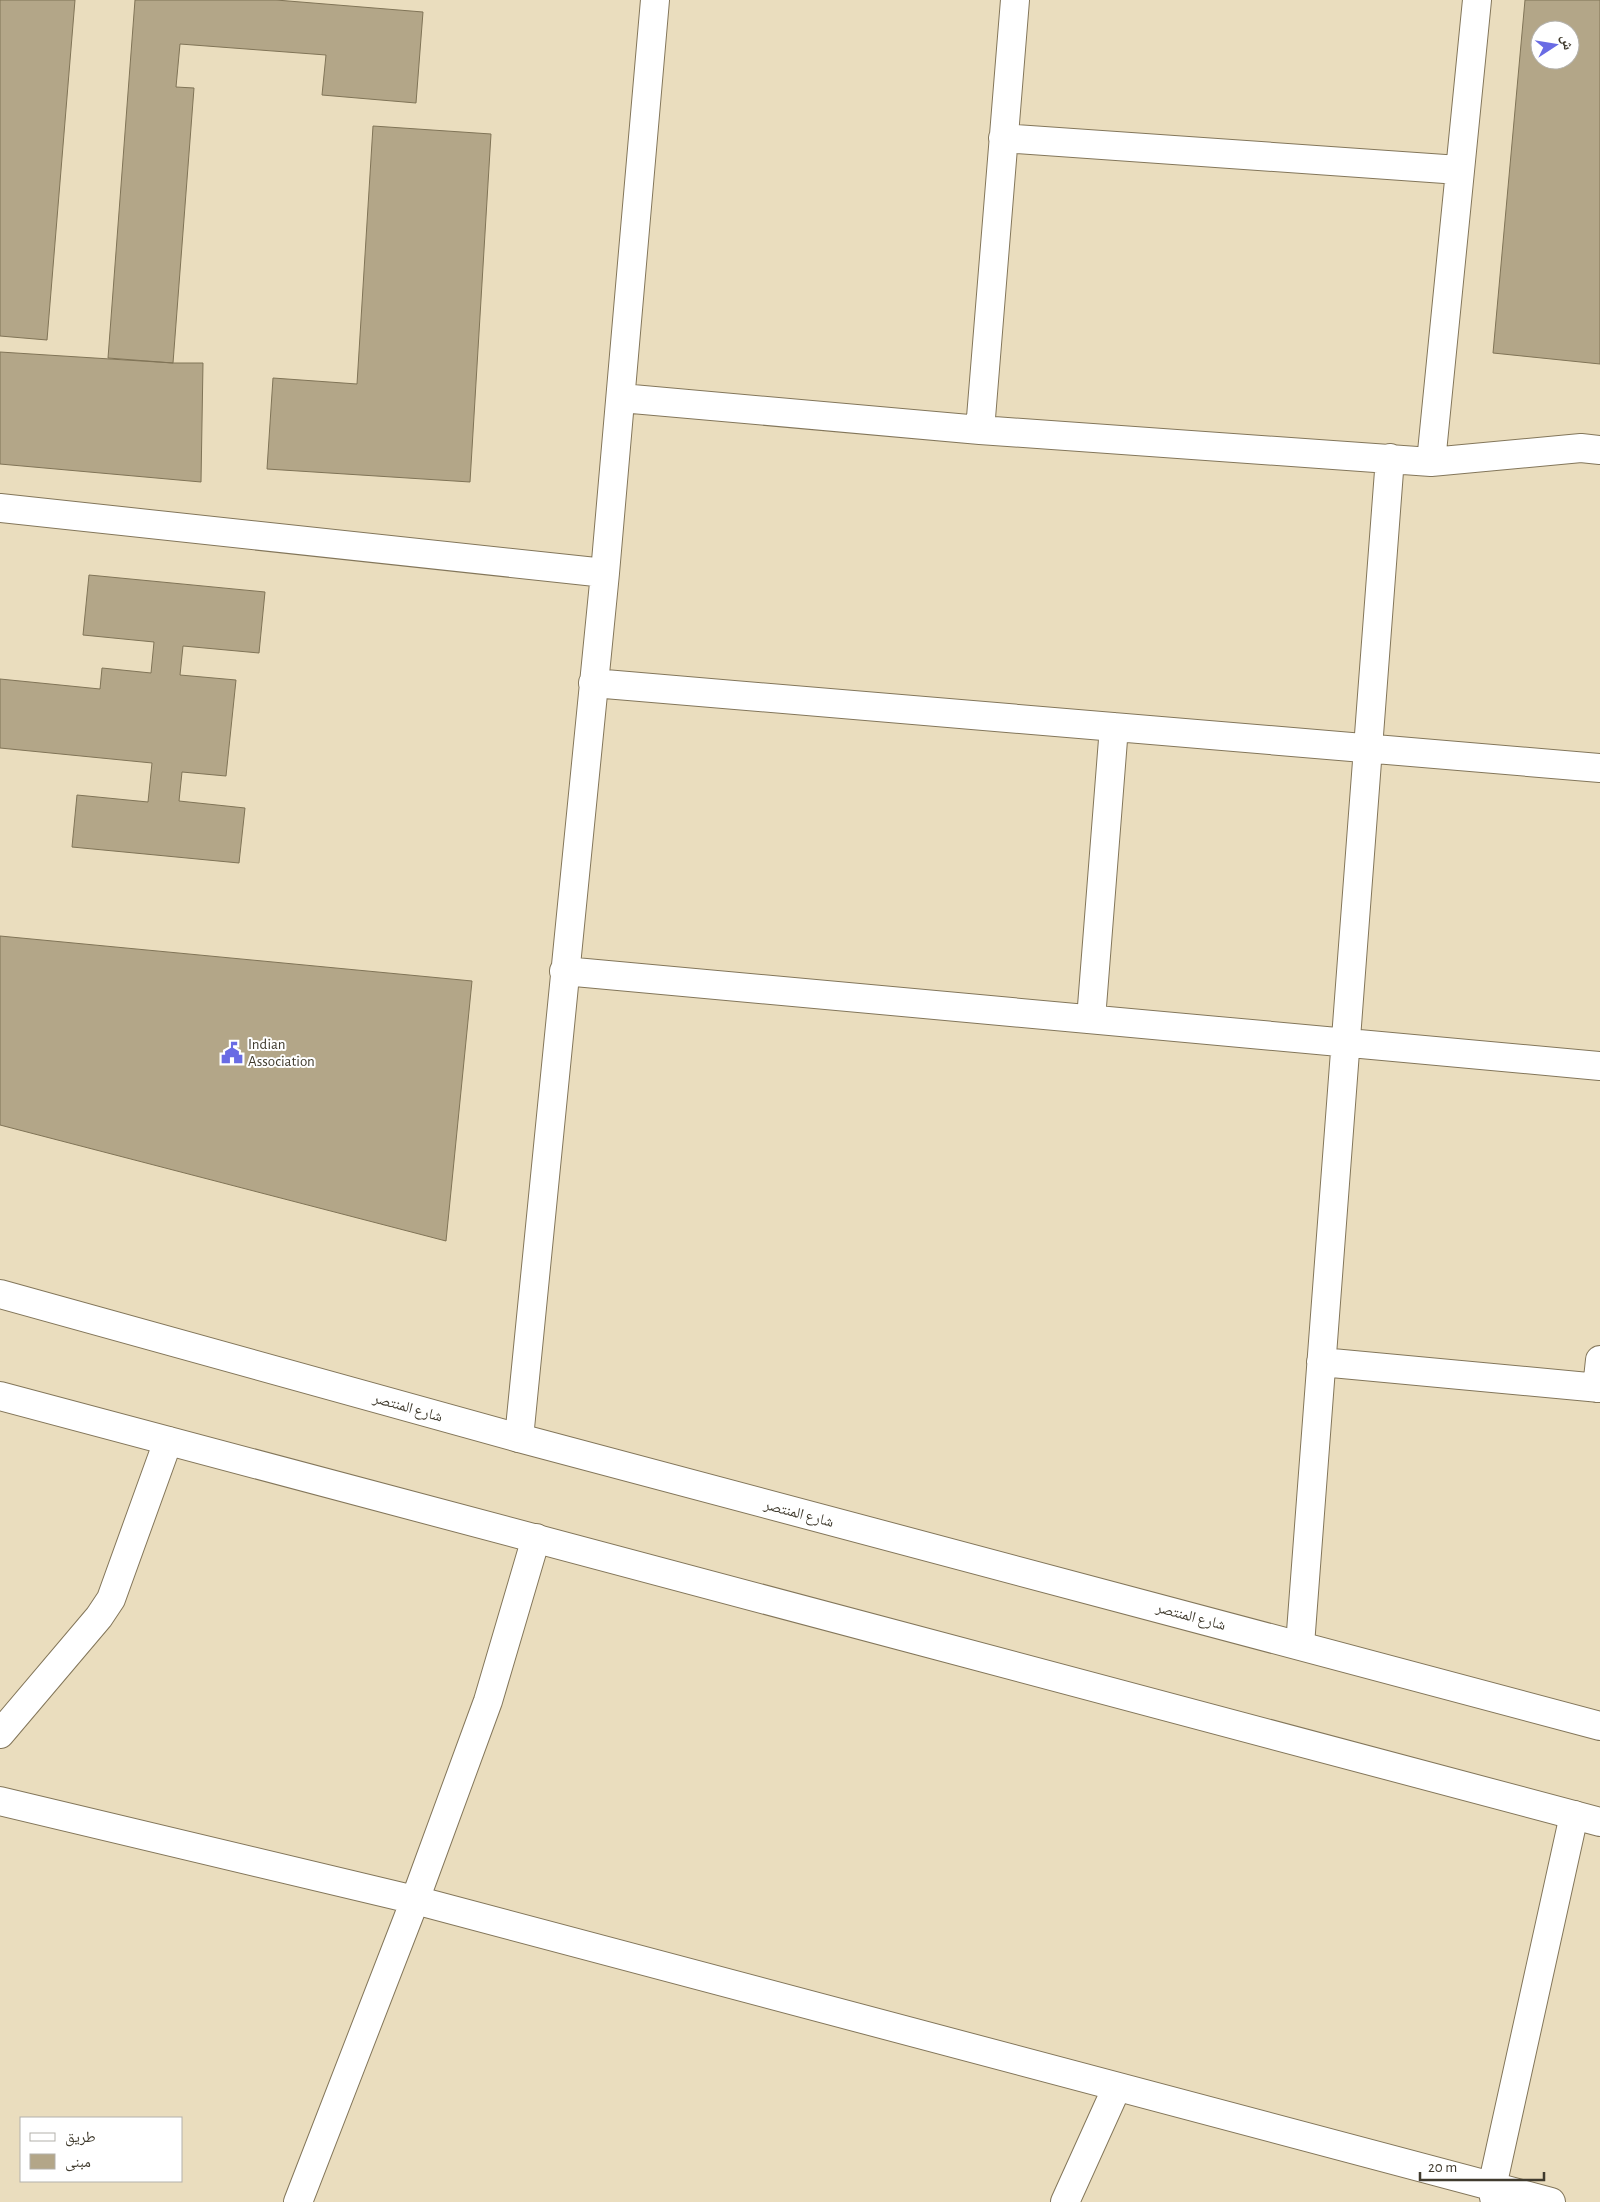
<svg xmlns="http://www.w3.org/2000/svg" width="1600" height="2202" viewBox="0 0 1600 2202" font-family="'Alegreya Sans','Noto Naskh Arabic',sans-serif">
<rect width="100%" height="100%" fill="#eaddbe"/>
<!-- building -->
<path fill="#b3a688" stroke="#807457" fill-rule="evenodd" d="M0 0H75L47 340 0 336Z
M135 0H276L423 12 416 103 322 95 326 55 180 44 176 87 194 88 173 363 108 358Z
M1525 0H1600V364L1493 353ZM1540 30H1570V60H1540Z
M373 126 491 134 470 482 267 469 273 378 357 384Z
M0 352 173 363H203L201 482 0 464Z
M89 575 265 592 259 653 183 646 180 675 236 680 226 776 182 772 179 801 245 808 239 863 72 847 77 795 148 802 152 763 0 748V679L100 689 102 668 151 673 154 642 83 635Z
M0 936 472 981 446 1241 0 1125Z"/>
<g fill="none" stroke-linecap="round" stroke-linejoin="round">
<!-- street casing -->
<g stroke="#83765a" stroke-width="30">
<path id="street" d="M1003 138 1459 170
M621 398 980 430 1431 462 1581 448 1600 450
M980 430 1015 0
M1431 462 1477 0
M0 508 605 573
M593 683 1600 768
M564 971 1600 1066
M1091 1019 1114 727
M1321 1362 1600 1388
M1597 1388 1600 1360
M519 1438 605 573 655 0
M1300 1645 1390 458
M0 1734 99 1617 111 1599 168 1441
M0 1801 415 1900 1551 2202
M298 2202 415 1900 488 1701 536 1538
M1065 2202 1117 2087
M1495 2202 1492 2187 1574 1815"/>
</g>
<!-- primary casing -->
<g stroke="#83765a" stroke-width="30">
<path id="primary" d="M0 1294 519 1438 1600 1726
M0 1396 1600 1822"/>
</g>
<!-- street -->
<use href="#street" stroke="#fff" stroke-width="28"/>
<!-- primary -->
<use href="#primary" stroke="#fff" stroke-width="28"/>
</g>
<!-- icons -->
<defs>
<g id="civic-bare" transform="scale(1.725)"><path d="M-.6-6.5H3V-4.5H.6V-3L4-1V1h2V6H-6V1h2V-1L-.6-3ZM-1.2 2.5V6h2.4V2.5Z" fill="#696be4" stroke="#fff" stroke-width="2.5" paint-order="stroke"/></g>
</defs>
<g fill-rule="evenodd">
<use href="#civic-bare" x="232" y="1053"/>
</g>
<g text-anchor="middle" stroke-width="4" stroke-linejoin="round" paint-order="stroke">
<!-- poi labels -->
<g font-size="15" fill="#403b2e" stroke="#fff" text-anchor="start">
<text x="248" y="1049">Indian<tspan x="248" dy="17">Association</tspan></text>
</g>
<!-- street labels -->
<g font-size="15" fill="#403b2e" stroke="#fff">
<text transform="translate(408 1407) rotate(16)" y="5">شارع المنتصر</text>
<text transform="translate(799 1513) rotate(15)" y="5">شارع المنتصر</text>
<text transform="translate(1191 1616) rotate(15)" y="5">شارع المنتصر</text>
</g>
</g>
<!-- legend -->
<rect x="20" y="2117" width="162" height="65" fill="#ffffff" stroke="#b3b1ab"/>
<rect x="30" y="2133" width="25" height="8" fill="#ffffff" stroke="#b3b1ab"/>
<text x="65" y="2142" font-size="15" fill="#403b2e">طريق</text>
<rect x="30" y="2154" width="25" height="15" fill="#b3a688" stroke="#b3b1ab"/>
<text x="65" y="2167" font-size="15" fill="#403b2e">مبنى</text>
<!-- north arrow -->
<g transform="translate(1555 45) rotate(78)"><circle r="24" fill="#ffffff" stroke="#b3b1ab"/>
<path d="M0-4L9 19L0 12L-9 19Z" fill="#696be4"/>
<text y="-8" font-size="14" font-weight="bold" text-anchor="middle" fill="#403b2e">ش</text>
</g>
<!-- scale -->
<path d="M1420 2172v8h124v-8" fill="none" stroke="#403b2e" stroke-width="2.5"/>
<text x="1428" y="2172" font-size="15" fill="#403b2e" stroke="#ffffff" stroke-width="4" paint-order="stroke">20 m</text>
</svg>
